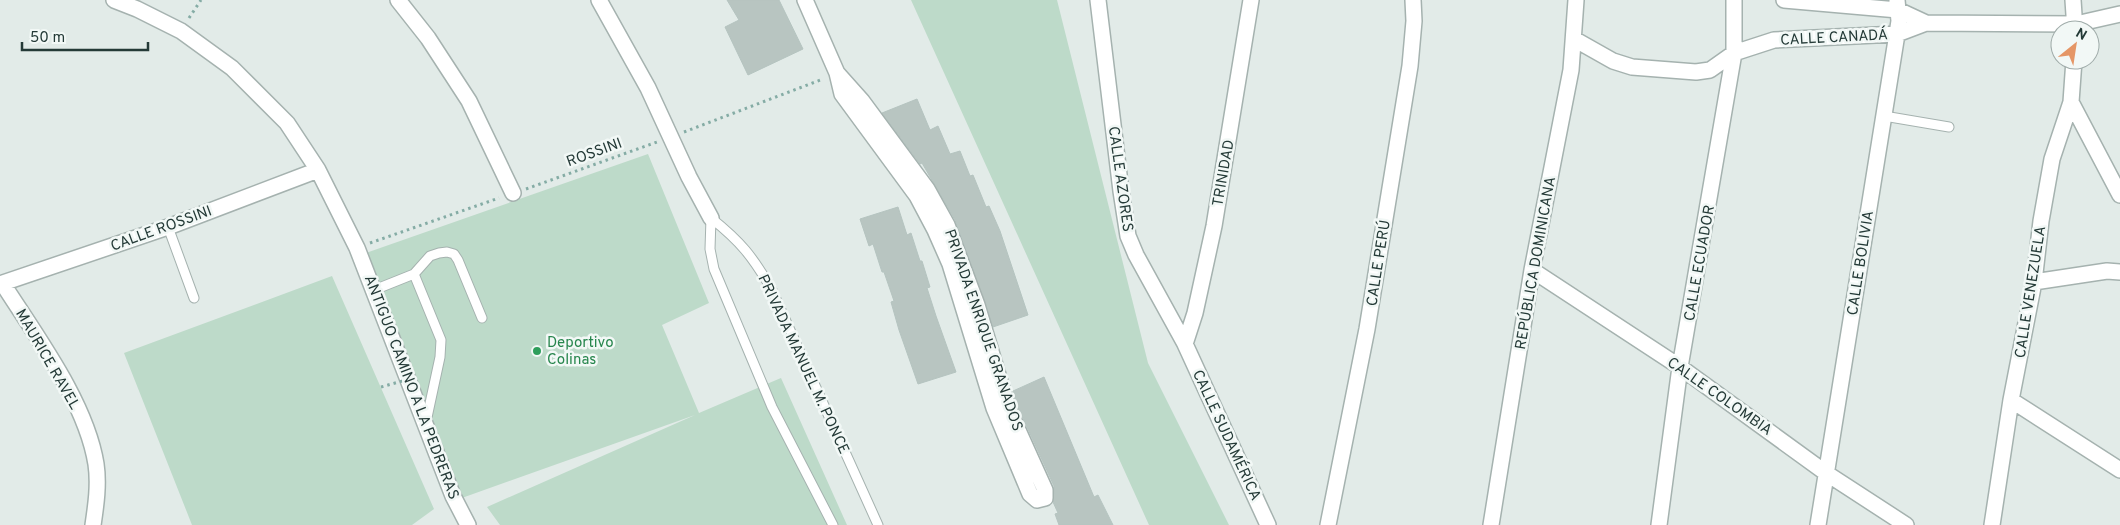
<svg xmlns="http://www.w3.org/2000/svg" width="2120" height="525" viewBox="0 0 2120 525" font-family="Overpass,sans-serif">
<rect width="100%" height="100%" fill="#e2ebe8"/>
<!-- green -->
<path fill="#bddac9" d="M911 0H1057L1148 363 1229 525H1149Z
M648 154 709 303 662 325 699 413 781 378 847 525H500L487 507 695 415 459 499 363 254Z
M332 276 434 509 412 525H192L124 353Z"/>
<!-- building -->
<path fill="#b8c5c1" stroke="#b5c4c0" d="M727 0H779L803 49 748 75 725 27 739 20Z
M917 99 930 130 938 126 950 154 960 151 970 176 973 175 986 207 989 206 1000 231 1028 315 993 327 955 220 922 163 920 164 882 113Z
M898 207 907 235 911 233 920 261H922L930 287 927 288 936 316 956 372 918 384 899 330 891 302 894 301 884 272H882L873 244 869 246 860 219Z
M1044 377 1094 497 1098 495 1113 525H1059L1055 514 1058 513 1053 502 1054 486 1017 405 1013 391Z"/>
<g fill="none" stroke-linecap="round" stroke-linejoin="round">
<!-- lane casing -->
<g stroke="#a5b2af" stroke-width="11">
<path id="lane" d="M1884 116 1949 127
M711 218C741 242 752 256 771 288L878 525
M711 218 710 249 714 269 772 407 833 525
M168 227 194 298
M414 274 441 340 440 357 426 422
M374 290 414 274 430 256 439 253 447 252 454 254 458 260 482 318"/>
</g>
<!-- street casing -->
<g stroke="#a5b2af" stroke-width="18">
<path id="street" d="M114 0 137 9 181 31 232 68 287 123 318 170 357 248 453 496 468 525
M398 0 428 38 469 101 513 193
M599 0 648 88 689 177 711 218
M805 0 837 73
M1098 0 1121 191 1128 236 1136 255 1185 344 1268 525
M1784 0 1898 10 1926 23
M2073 0 2075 30
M1574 39 1613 61 1632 67 1696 72 1710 70 1734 53 1774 40 1897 34 1926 23 2076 24 2120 14
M837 73 862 101 927 189 947 225 977 305 1008 408 1045 490V498L1037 500 1030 494 994 408 950 264 935 230 917 196 842 94Z
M2071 102 2120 195
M1532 270 1680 367 1826 473 1906 525
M2034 282 2107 271 2120 272
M0 284 168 227 318 170
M3 284C36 336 86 402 96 464 99 484 96 505 93 525
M1185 344 1195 313 1214 226 1251 0
M2011 400 2120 470
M1328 525 1367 329 1410 66 1414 21 1413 0
M1491 525 1532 270 1571 70 1576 0
M1659 525 1680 367 1734 53V0
M1818 525 1897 34 1899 21 1897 0
M1992 525 2011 400 2034 282 2041 221 2052 159 2071 102 2074 60"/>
</g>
<!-- path -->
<path stroke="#85aca5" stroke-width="3" stroke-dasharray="2.5 4" stroke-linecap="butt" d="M189 18 201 0
M684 132 823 79
M526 189 657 142
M370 243 499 198"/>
<!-- lane -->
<use href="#lane" stroke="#fff" stroke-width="9"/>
<!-- street -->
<use href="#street" stroke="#fff" stroke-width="15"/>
<!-- path-bridge -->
<path stroke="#85aca5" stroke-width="3" stroke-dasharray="2.5 4" stroke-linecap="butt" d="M381 387 413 378"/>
</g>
<!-- markers -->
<circle fill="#2e9e5b" stroke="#f2f8f6" stroke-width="2" cx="537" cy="351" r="5"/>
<g text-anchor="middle" stroke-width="5" stroke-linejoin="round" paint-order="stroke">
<!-- street labels -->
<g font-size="15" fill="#243a37" stroke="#f2f8f6">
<text transform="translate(1834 37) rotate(-3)" y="5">CALLE CANADÁ</text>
<text transform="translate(594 152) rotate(-20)" y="5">ROSSINI</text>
<text transform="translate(1223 173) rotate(-80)" y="5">TRINIDAD</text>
<text transform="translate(1121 179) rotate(82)" y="5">CALLE AZORES</text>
<text transform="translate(161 228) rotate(-20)" y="5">CALLE ROSSINI</text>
<text transform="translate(1378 263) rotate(-81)" y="5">CALLE PERÚ</text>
<text transform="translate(1535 263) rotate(-80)" y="5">REPÚBLICA DOMINICANA</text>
<text transform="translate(1699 263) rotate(-80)" y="5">CALLE ECUADOR</text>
<text transform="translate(1860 263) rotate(-81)" y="5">CALLE BOLIVIA</text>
<text transform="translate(2030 292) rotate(-81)" y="5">CALLE VENEZUELA</text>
<text transform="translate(984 330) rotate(71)" y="5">PRIVADA ENRIQUE GRANADOS</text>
<text transform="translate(48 359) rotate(60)" y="5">MAURICE RAVEL</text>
<text transform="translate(804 364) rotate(65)" y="5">PRIVADA MANUEL M. PONCE</text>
<text transform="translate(412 387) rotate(69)" y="5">ANTIGUO CAMINO A LA PEDRERAS</text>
<text transform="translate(1720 396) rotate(35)" y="5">CALLE COLOMBIA</text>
<text transform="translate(1227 435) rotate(65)" y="5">CALLE SUDAMÉRICA</text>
</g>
<!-- leisure labels -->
<g font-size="15" fill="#27864d" stroke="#f2f8f6" text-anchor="start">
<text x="547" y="347">Deportivo<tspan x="547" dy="17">Colinas</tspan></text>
</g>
</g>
<!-- north arrow -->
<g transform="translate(2075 45) rotate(30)"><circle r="24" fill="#f2f8f6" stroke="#a0acaa"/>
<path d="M0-4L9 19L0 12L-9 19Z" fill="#e59666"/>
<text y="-8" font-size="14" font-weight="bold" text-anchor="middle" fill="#243a37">N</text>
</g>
<!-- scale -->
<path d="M22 42v8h126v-8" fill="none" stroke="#243a37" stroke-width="2.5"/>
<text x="30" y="42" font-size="15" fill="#243a37" stroke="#f2f8f6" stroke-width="4" paint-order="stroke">50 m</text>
</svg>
